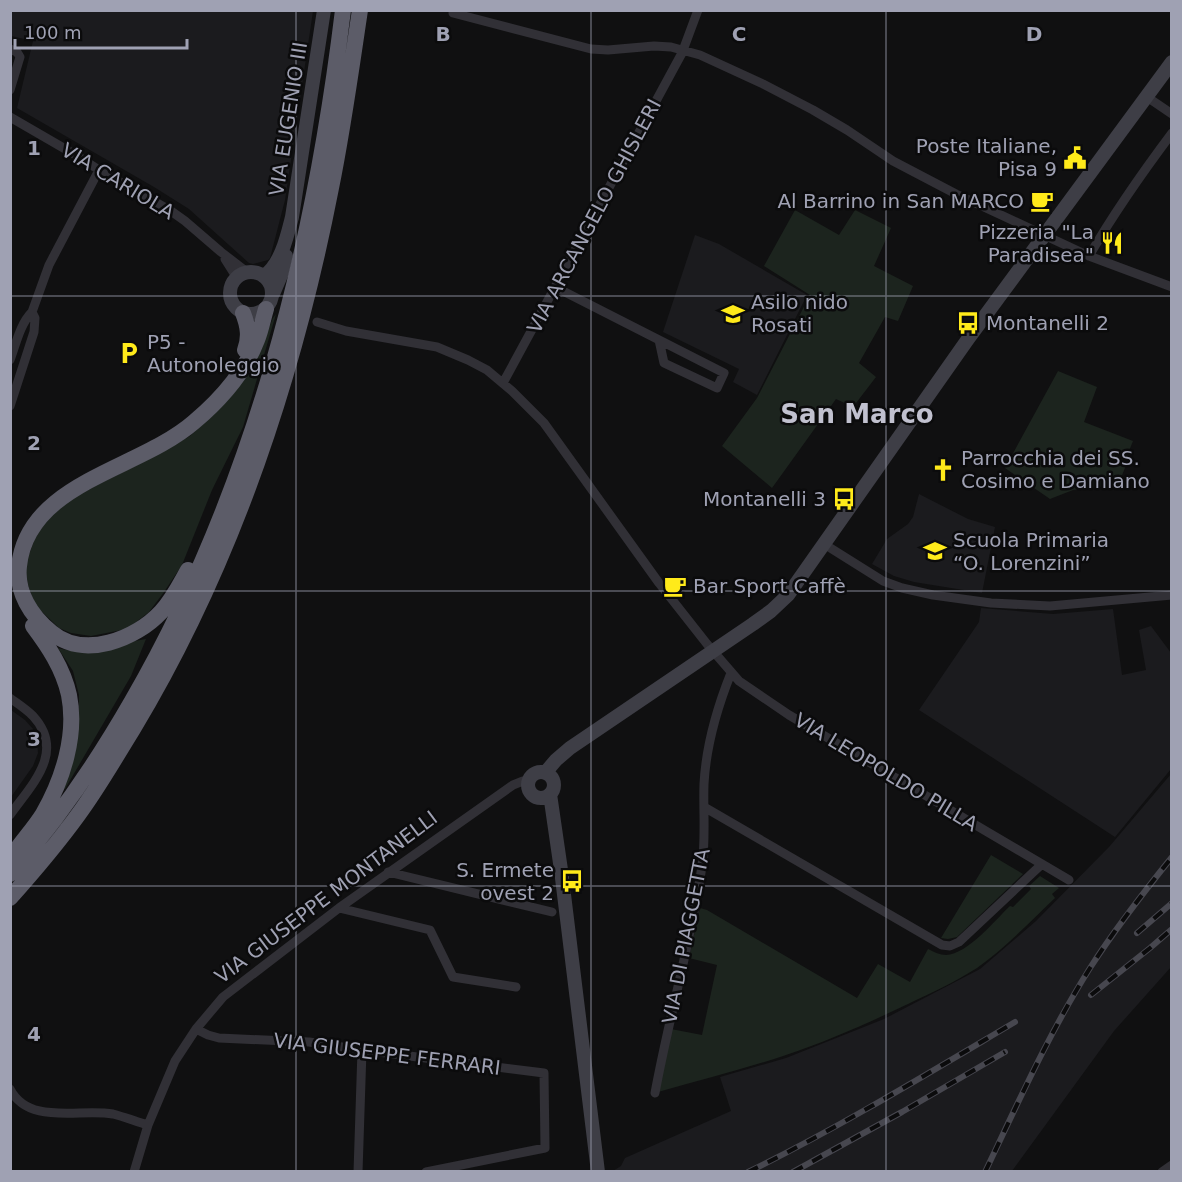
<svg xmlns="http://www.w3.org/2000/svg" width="1182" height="1182" viewBox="0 0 1182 1182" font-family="'DejaVu Sans',sans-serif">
<rect width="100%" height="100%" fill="#101011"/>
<!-- built -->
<path fill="#1b1b1e" d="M10 11H313L285 200 270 258 268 260 253 264 249 263 189 209 154 187 17 108 33 41 11 36Z
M695 235 719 244 807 295 757 395 733 382 739 369 663 332Z
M919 494 968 519 995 527 982 593 914 582 894 576 872 564 887 539 908 524 913 517Z
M981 608 1053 614 1113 609 1122 675 1146 670 1139 630 1151 626 1171 653V769L1115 837 919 710 979 622Z
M11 710 25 720 33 729 37 740 38 753 33 766 11 797Z
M1171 774V967L1114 1031 1012 1171H613L621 1166 625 1158 731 1111 720 1077 786 1058 884 1019 980 969 1036 921 1109 847Z"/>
<!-- green -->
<path fill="#1c241e" d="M795 210 839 235 855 210 891 228 874 266 913 286 898 321 885 317 859 363 876 377 853 407 836 399 772 488 722 446 757 398 810 295 764 266Z
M276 314 243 427 212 490 182 565 164 592 149 612 127 629 91 636 71 633 59 628 35 605 28 585 25 566 39 527 62 503 156 455 190 436 214 414 266 335 273 318Z
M1058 371 1097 387 1084 422 1133 441 1127 456 1129 458 1118 485 1073 490 1050 499 1005 468Z
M146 639 131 676 65 789 62 788 79 725V695L73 671 58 648C86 657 117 643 146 639Z
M991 855 1023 874 957 937 948 939 941 938Z
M1040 876 1059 888 1052 894 1055 898C1031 921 1004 949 977 968 955 982 931 993 908 1004 868 1023 828 1041 786 1055 744 1069 701 1080 658 1092L671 1029 702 1035 717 965 689 958 700 908 707 910 857 998 878 964 910 982 928 949C934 952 940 955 946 955 968 954 995 920 1010 906L1013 907 1031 889 1029 886Z"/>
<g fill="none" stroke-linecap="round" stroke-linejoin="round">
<!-- street -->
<path stroke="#313036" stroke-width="9" d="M454 10 453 13 591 49 608 50 654 46 671 47 700 55 763 84 813 110 847 130 893 161 956 194 1089 256 1172 287
M10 49 17 52 20 57 10 90
M1147 97 1172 114
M10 117 79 157 99 170 171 211 185 221 221 252 247 272
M1089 256C1114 213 1142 173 1172 133
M225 259 237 278
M555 287 724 373 717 388 664 363 659 340
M317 322 346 331 437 347 468 360 487 370 512 391 544 423 659 583 707 644 739 681 789 715 1069 880
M10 360C16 344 20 324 32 312L49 265 99 170
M503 383 682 53 698 10
M10 406 34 332 35 318 32 312
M824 544 883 581 902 588 933 595 991 603 1050 606 1172 595
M10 698C18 704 26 709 33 716 66 752 32 784 10 815
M704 807 942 945 950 946 959 942 1042 864
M388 872 552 912
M339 908 430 930 453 977 516 987
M196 1029 208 1035 219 1038 309 1042 362 1050 544 1073 545 1148 426 1172
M10 1089C29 1126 80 1108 113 1114 125 1117 137 1122 148 1125
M655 1093C669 1017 691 942 702 866 706 838 703 811 704 784 706 746 717 708 731 673
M134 1172 148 1125 175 1061 196 1029 223 997 339 908 513 785 523 781H528
M358 1172 362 1050
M1162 1172 1172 1165"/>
<!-- secondary -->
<path stroke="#3e3e46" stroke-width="14" d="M230 293a21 21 0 1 1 42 0a21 21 0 1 1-42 0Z
M264 276C281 264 287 237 292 217L324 10
M273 294 282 273 286 256
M528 785a13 13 0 1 1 26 0a13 13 0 1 1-26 0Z
M545 773 556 760 570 748 753 624 771 611 788 595 968 339 1172 62
M550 794 561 870 598 1172"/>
<!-- highway -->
<path stroke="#5c5c68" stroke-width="16" d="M243 313C248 326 250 337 245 350
M188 570C180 584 173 599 161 612 136 639 84 660 51 632 31 616 16 592 19 566 28 482 139 470 194 422 220 400 245 372 257 340 261 330 263 319 266 309
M10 859C20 843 33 830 43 814 63 779 77 735 69 695 63 668 48 646 33 626
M10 874C57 821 97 762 132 701 254 490 314 250 343 10
M10 898C34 871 57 844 78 815 98 788 115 758 133 729 233 563 294 377 331 188 343 129 351 70 360 10"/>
<!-- rail casing -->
<g stroke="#47474f" stroke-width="6">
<path id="rail" d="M1137 933 1172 903
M1091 995 1150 948 1172 929
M748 1172C840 1127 927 1074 1015 1022
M793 1172 902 1112 1005 1052
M985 1172C1018 1103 1049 1033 1090 968 1115 929 1143 893 1172 857"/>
</g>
<!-- rail -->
<use href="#rail" stroke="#0b0b0c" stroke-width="4" stroke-dasharray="11" stroke-linecap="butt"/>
</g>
<!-- grid -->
<path fill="none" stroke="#9fa1b3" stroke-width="1.5" stroke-opacity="0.55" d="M296 10V1172M591 10V1172M886 10V1172M10 296H1172M10 591H1172M10 886H1172"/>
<!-- icons -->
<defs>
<g id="civic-bare" transform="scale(1.8)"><path d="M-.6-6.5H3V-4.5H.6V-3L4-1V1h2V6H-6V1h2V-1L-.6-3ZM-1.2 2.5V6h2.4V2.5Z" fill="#ffea1a" stroke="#0b0b0c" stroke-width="2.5" paint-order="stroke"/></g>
<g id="cafe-bare" transform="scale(1.8)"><path d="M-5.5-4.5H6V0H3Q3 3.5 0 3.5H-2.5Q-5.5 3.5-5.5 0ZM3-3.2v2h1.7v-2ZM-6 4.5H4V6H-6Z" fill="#ffea1a" stroke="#0b0b0c" stroke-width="2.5" paint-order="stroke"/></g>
<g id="restaurant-bare" transform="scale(1.8)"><path d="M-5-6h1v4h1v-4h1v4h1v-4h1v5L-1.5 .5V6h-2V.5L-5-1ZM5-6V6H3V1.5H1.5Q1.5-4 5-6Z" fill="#ffea1a" stroke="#0b0b0c" stroke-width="2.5" paint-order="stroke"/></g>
<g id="school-bare" transform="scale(1.8)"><path d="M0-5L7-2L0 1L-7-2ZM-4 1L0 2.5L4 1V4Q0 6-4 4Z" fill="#ffea1a" stroke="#0b0b0c" stroke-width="2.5" paint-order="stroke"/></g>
<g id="bus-bare" transform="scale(1.8)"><path d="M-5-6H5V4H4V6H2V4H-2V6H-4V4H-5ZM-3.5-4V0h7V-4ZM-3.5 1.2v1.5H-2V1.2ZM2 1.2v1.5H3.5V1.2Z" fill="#ffea1a" stroke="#0b0b0c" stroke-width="2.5" paint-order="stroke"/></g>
<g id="parking-bare" transform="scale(1.8)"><path d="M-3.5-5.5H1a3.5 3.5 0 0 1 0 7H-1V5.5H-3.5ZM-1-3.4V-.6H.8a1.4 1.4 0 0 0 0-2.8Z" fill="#ffea1a" stroke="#0b0b0c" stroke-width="2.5" paint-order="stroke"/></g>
<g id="church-bare" transform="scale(1.8)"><path d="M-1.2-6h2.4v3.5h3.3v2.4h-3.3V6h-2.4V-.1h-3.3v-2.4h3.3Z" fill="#ffea1a" stroke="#0b0b0c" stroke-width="2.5" paint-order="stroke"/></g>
</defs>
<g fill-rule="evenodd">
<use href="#civic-bare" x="1075" y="158"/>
<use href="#cafe-bare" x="1042" y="201"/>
<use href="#restaurant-bare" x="1112" y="243"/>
<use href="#school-bare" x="733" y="314"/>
<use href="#bus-bare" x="968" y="323"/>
<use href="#parking-bare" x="129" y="353"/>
<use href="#church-bare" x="943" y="470"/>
<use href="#bus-bare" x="844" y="499"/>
<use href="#school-bare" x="935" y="551"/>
<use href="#cafe-bare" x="675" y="586"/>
<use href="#bus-bare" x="572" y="881"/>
</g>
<g text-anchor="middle" stroke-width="5" stroke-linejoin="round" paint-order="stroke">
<!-- street labels -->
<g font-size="20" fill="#9fa1b3" stroke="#0b0b0c">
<text transform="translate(288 119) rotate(-81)" y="7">VIA EUGENIO III</text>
<text transform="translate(118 181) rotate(31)" y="7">VIA CARIOLA</text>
<text transform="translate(594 216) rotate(-62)" y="7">VIA ARCANGELO GHISLERI</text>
<text transform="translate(886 772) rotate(31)" y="7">VIA LEOPOLDO PILLA</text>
<text transform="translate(326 897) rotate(-37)" y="7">VIA GIUSEPPE MONTANELLI</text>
<text transform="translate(686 936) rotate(-79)" y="7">VIA DI PIAGGETTA</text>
<text transform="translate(387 1054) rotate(7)" y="7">VIA GIUSEPPE FERRARI</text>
</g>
<!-- poi labels -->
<g font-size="20" fill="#9fa1b3" stroke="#0b0b0c" text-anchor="start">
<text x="1057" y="153" text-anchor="end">Poste Italiane,<tspan x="1057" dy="23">Pisa 9</tspan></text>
<text x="1024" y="208" text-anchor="end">Al Barrino in San MARCO</text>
<text x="1094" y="239" text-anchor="end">Pizzeria "La<tspan x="1094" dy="23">Paradisea"</tspan></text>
<text x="751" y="309">Asilo nido<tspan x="751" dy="23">Rosati</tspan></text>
<text x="986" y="330">Montanelli 2</text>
<text x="147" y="349">P5 -<tspan x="147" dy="23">Autonoleggio</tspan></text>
<text x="961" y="465">Parrocchia dei SS.<tspan x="961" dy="23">Cosimo e Damiano</tspan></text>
<text x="826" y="506" text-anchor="end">Montanelli 3</text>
<text x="953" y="547">Scuola Primaria<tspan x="953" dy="23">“O. Lorenzini”</tspan></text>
<text x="693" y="593">Bar Sport Caffè</text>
<text x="554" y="877" text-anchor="end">S. Ermete<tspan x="554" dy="23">ovest 2</tspan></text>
</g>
<!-- district labels -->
<g font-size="26" font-weight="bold" fill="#c1c1cf" stroke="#0b0b0c">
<text x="857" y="423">San Marco</text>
</g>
</g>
<g font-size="20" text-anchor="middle" font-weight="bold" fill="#9fa1b3" stroke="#0b0b0c" stroke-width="5" stroke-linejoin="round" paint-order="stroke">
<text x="443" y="41">B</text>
<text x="739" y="41">C</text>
<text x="1034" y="41">D</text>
<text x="34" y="155">1</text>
<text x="34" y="450">2</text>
<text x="34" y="746">3</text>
<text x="34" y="1041">4</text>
</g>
<!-- border -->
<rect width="1182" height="1182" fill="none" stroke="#9fa1b3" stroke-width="24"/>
<!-- scale -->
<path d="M15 39v9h172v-9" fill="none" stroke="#9fa1b3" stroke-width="3"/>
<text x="24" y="39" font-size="18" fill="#9fa1b3" stroke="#0b0b0c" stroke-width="4.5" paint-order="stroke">100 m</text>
</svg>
